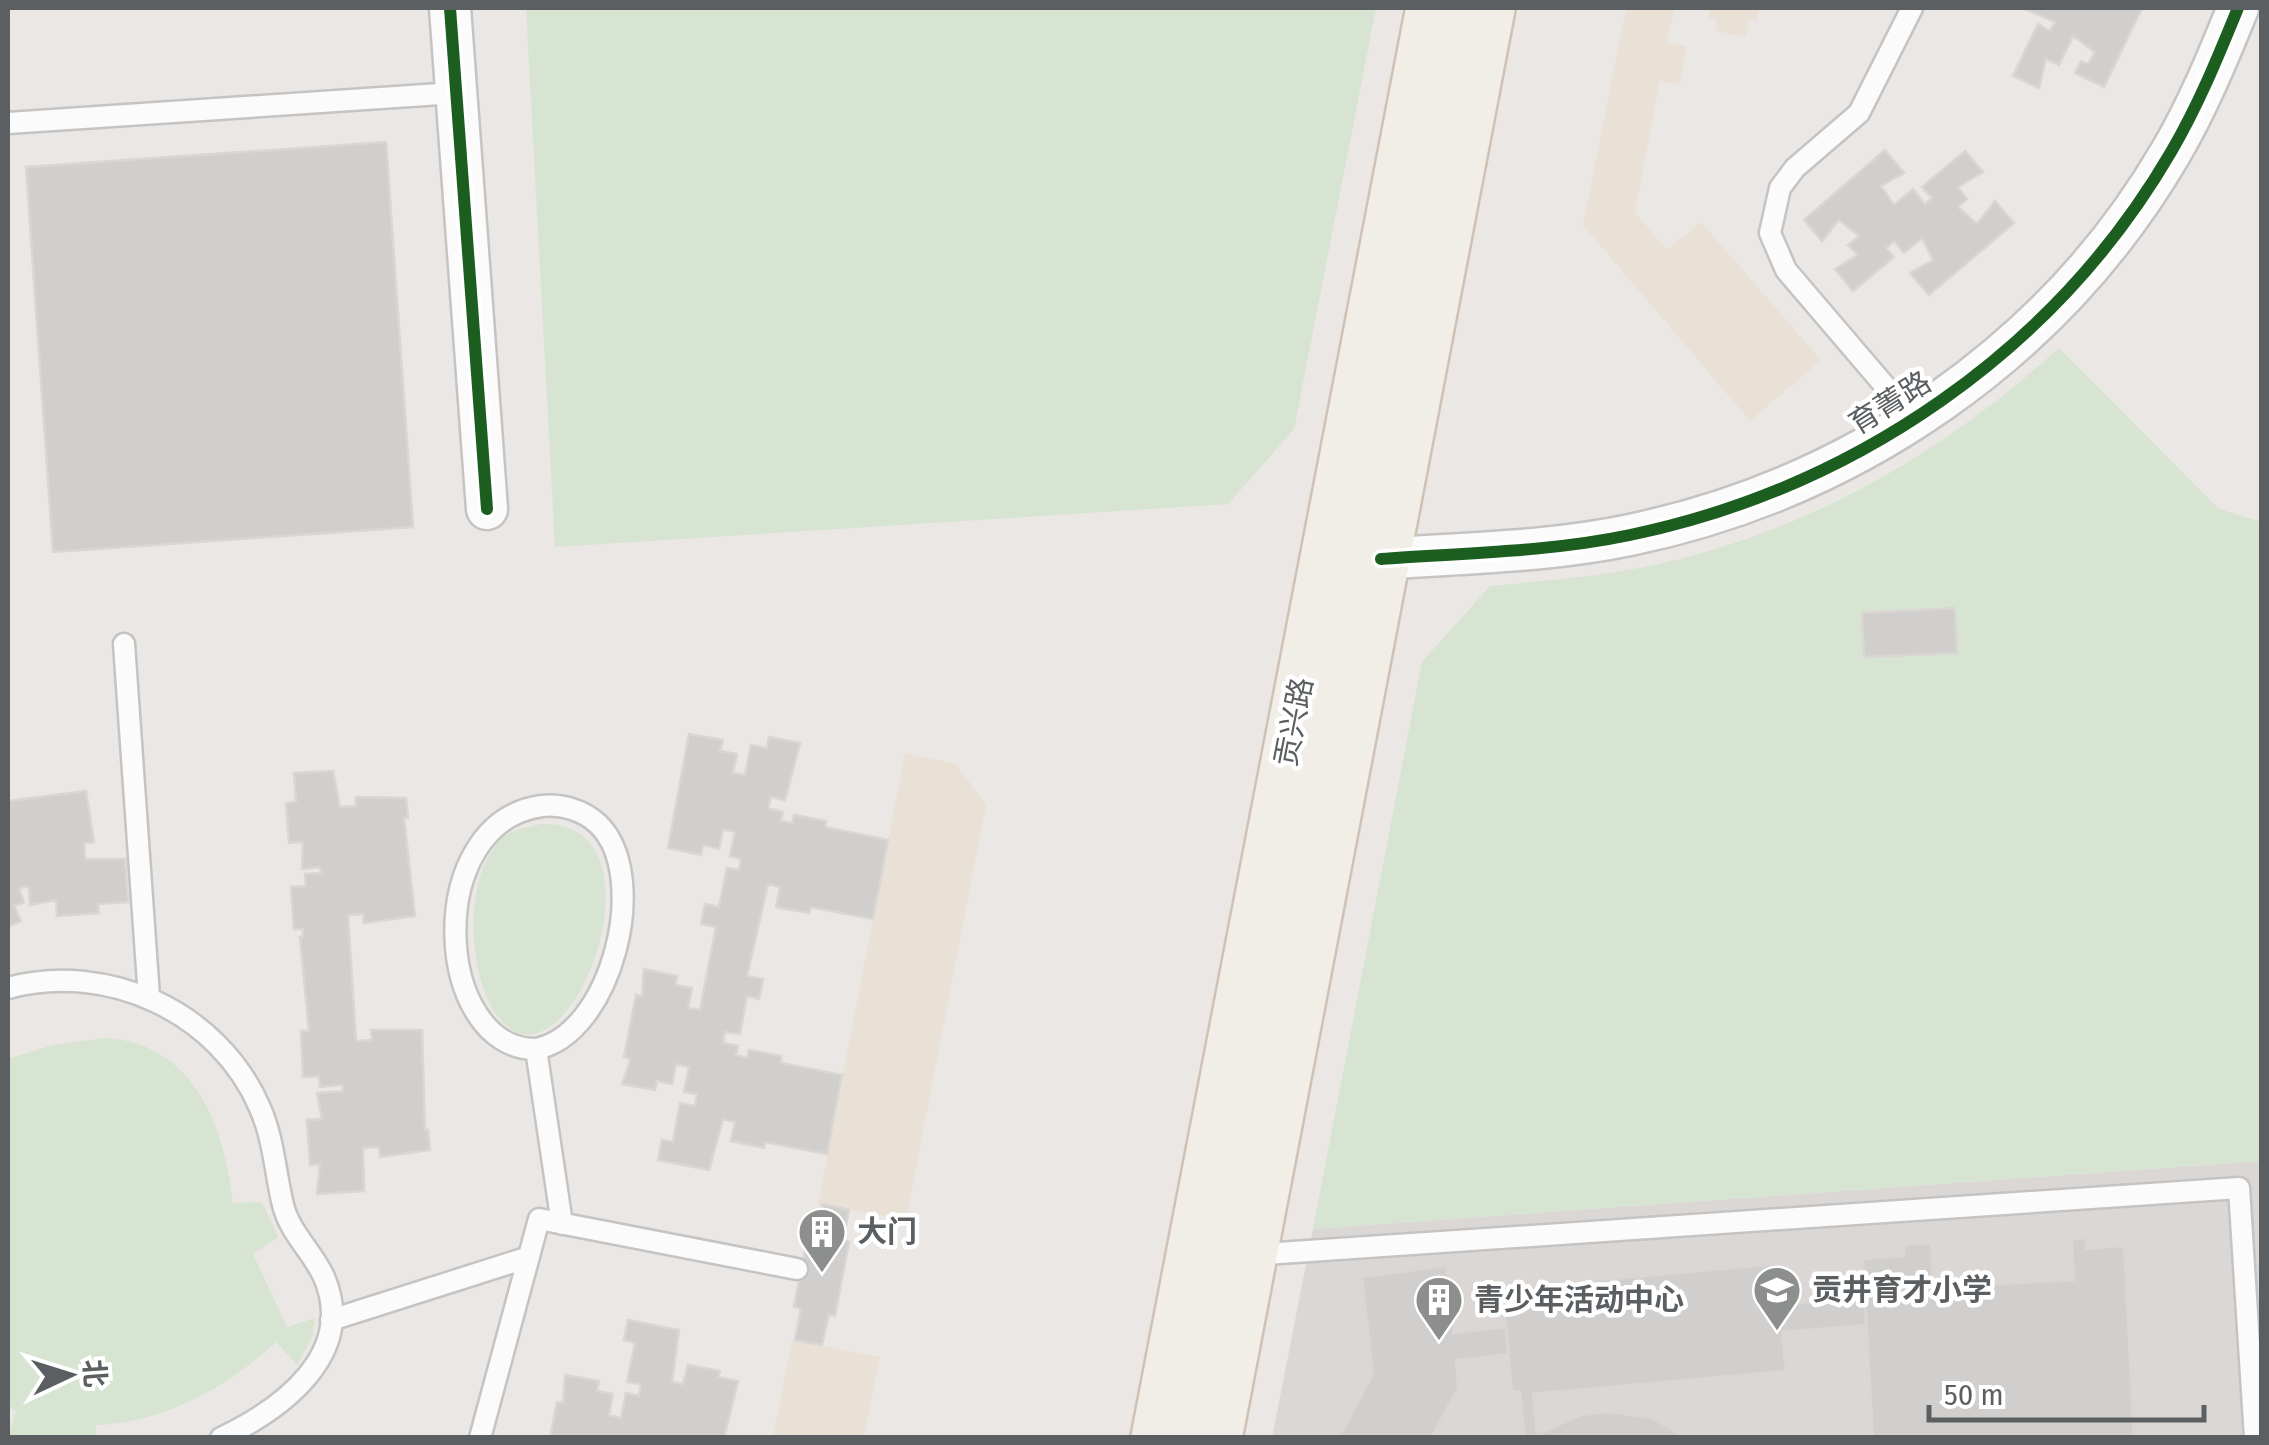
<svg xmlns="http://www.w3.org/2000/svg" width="2269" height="1445" viewBox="0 0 2269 1445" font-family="'Fira Sans Condensed','Noto Sans SC',sans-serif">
<rect width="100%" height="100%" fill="#eae7e4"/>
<!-- commercial -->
<path fill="#eae1d6" d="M1626 8H1674L1667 42 1687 46 1680 85 1660 81 1635 212 1667 250 1701 222 1821 360 1750 421 1583 225Z
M1710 8H1759L1757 20 1749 19 1746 37 1715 31 1717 20 1708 17Z
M905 753 956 764 986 805 906 1220 818 1204Z
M792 1340 880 1357 864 1437H773Z"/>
<!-- education -->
<path fill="#dbd7d4" d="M2261 1161V1437L1272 1438 1313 1229Z"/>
<!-- green -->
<path fill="#d7e4d1" d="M526 8H1376L1294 429 1228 504 555 547Z
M2059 348 2219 509 2261 522V1161L1313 1229 1422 662 1490 586C1543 581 1597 577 1649 566 1806 533 1941 455 2059 348Z
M541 824C677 819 567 1111 497 1015 467 975 462 870 505 836 515 829 529 827 541 824Z
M107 1038C194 1044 225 1127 233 1203L262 1202 278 1237 253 1254 287 1327 315 1318 313 1335 297 1365 276 1342C228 1387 163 1423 96 1425V1437H8L16 1411 8 1406V1059L53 1045Z"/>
<!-- building -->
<path fill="#d1cfcd" stroke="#d9d6d4" stroke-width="2.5" d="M2023 8H2142L2104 87 2075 73 2081 61 2088 64 2095 52 2073 36 2059 65 2046 59 2039 88 2013 76 2038 24 2050 31 2055 22Z
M386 142 413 527 53 552 26 167Z
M1885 150 1904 173 1881 186 1894 205 1913 189 1925 204 1932 198 1922 187 1965 151 1983 172 1958 187 1967 199 1958 207 1977 224 1995 201 2014 223 1929 295 1910 273 1933 260 1922 238 1904 253 1894 241 1886 248 1894 257 1853 291 1835 269 1858 255 1848 245 1859 236 1839 220 1822 241 1804 220Z
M1955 608 1957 653 1864 657 1862 613Z
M689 734 723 740 720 751 737 754 733 773 745 775 751 745 767 748 769 737 800 743 785 800 771 797 768 808 783 812 781 821 792 823 794 815 826 821 825 827 888 840 873 919 811 907 809 913 776 907 780 887 768 884 747 976 763 979 759 999 747 996 740 1034 725 1032 723 1043 738 1046 736 1055 747 1058 749 1050 781 1056V1063L842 1075 827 1154 765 1142 764 1148 731 1141 735 1122 723 1119 709 1170 658 1160 662 1140 673 1142 680 1103 695 1106 697 1094 684 1092 689 1067 676 1064 672 1084 657 1081 655 1090 622 1084 629 1064 630 1059 624 1057 636 995 642 997 644 969 677 976 675 985 692 988 688 1008 700 1010 716 927 701 924 705 904 719 907 727 868 739 870 741 859 730 856 735 832 723 829 719 849 703 845 701 855 668 848Z
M333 771 340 807 356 806V797L406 798 408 818H404L415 916 364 923 363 914 348 915 356 1041 372 1040 371 1030H422L425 1130H428L430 1150 380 1157 379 1147 363 1148 364 1191 317 1194 320 1164 310 1165 307 1120 322 1119 317 1093 343 1091V1085L320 1087 319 1076 303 1077 301 1031H309L300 937H303V929H294L291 887 306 886 305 874 321 873 320 867 302 869 303 842 289 843 286 803 296 802 294 773Z
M86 791 94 842 84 843 85 859H125L128 902 98 904 99 913 57 916 56 900 30 905 29 887H23L19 889 24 902 14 906 21 921 8 927V801Z
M822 1204 849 1210 843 1240 849 1242 835 1316 829 1314 822 1345 795 1340 801 1308 794 1307 808 1234 815 1235Z
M2086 1238V1249L2124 1246 2134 1438H1873L1863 1259 1904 1256V1245L1931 1243 1933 1288 2074 1280 2072 1239Z
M1777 1264 1781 1305 1865 1298 1866 1325 1782 1332 1786 1371 1533 1394 1537 1434 1525 1438 1520 1391 1512 1392 1502 1289Z
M1446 1266 1454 1333 1506 1327 1509 1354 1456 1360 1458 1388 1431 1438H1339L1373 1374 1362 1277Z
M628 1320 679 1330 672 1382 683 1384 688 1365 720 1371 718 1377 738 1381 724 1438H550L557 1402 563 1403 565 1375 599 1381 597 1391 613 1394 609 1415 621 1418 626 1393 639 1396 641 1384 627 1382 635 1343 624 1340Z
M1607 1412 1653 1418 1684 1438H1531L1580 1415Z"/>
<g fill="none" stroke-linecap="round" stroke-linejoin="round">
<!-- service casing -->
<g stroke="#c4c4c4" stroke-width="25">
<path id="service" d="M1912 8 1859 113 1795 168 1780 188 1770 233 1786 270 1914 420
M8 123 455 93
M124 644 149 997
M8 988C108 961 219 1012 260 1108 274 1140 275 1172 283 1205 290 1233 312 1251 324 1277 357 1354 282 1409 221 1438
M536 1049C434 1050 421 822 542 806 562 804 583 810 598 824 652 876 611 1035 536 1049L562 1224
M1250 1255 2239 1188 2255 1438
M331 1320 529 1257
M480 1438 539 1219 797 1269"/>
</g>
<!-- minor casing -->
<g stroke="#c4c4c4" stroke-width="45">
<path id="minor" d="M450 8 487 509
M1381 559C1464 553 1549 552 1630 535 1855 488 2055 351 2171 152 2198 106 2218 57 2238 8"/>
</g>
<!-- primary casing -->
<g stroke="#cfc2b5" stroke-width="60">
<path id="primary" d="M1159 1438 1434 8
M1214 1438 1487 8"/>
</g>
<!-- service -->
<use href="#service" stroke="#fcfbfb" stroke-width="20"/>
<!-- minor -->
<use href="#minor" stroke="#fcfbfb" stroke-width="40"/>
<!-- primary -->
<use href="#primary" stroke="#f1ede7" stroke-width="55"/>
<!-- cycleway casing -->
<g stroke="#fff" stroke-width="19">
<path id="cycleway" d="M450 8 487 509
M1381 559C1464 553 1549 552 1630 535 1855 488 2055 351 2171 152 2198 106 2218 57 2238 8"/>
</g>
<!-- cycleway -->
<use href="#cycleway" stroke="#1b5e20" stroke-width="12"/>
</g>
<!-- icons -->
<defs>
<g id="building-pin" transform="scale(2.5)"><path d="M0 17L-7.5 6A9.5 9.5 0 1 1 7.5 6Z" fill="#8d8f8f" stroke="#fff"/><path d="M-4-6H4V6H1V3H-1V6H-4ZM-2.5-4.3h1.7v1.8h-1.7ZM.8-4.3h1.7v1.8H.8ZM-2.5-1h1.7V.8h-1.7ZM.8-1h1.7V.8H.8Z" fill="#fff"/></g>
<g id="school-pin" transform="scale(2.5)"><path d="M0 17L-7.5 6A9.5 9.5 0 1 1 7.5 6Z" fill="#8d8f8f" stroke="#fff"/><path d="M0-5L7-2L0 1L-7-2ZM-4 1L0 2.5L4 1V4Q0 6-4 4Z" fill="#fff"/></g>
</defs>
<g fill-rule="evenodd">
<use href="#building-pin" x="822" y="1232"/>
<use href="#school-pin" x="1777" y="1290"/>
<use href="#building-pin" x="1439" y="1300"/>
</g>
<g text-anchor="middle" stroke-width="9" stroke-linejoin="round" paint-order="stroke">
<!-- street labels -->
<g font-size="30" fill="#5b5f61" stroke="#fff">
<text transform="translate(1890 403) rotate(-32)" y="10">育菁路</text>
<text transform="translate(1294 722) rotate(-79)" y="10">贡兴路</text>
</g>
<!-- poi labels -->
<g font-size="30" font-weight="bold" fill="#5b5f61" stroke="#fff" text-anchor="start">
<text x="857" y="1242">大门</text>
<text x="1812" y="1300">贡井育才小学</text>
<text x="1474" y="1310">青少年活动中心</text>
</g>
</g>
<!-- border -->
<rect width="2269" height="1445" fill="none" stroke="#5b5f61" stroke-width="20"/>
<!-- north arrow -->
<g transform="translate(70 1375) rotate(86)" stroke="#ffffff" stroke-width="8" paint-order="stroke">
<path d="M0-8L18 38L0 25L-18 38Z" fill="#5b5f61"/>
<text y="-15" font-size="28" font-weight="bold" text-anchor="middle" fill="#5b5f61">北</text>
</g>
<!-- scale -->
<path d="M1929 1405v15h275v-15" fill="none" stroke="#5b5f61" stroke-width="5"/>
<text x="1944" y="1405" font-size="30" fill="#5b5f61" stroke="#ffffff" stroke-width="8" paint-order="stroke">50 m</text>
</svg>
